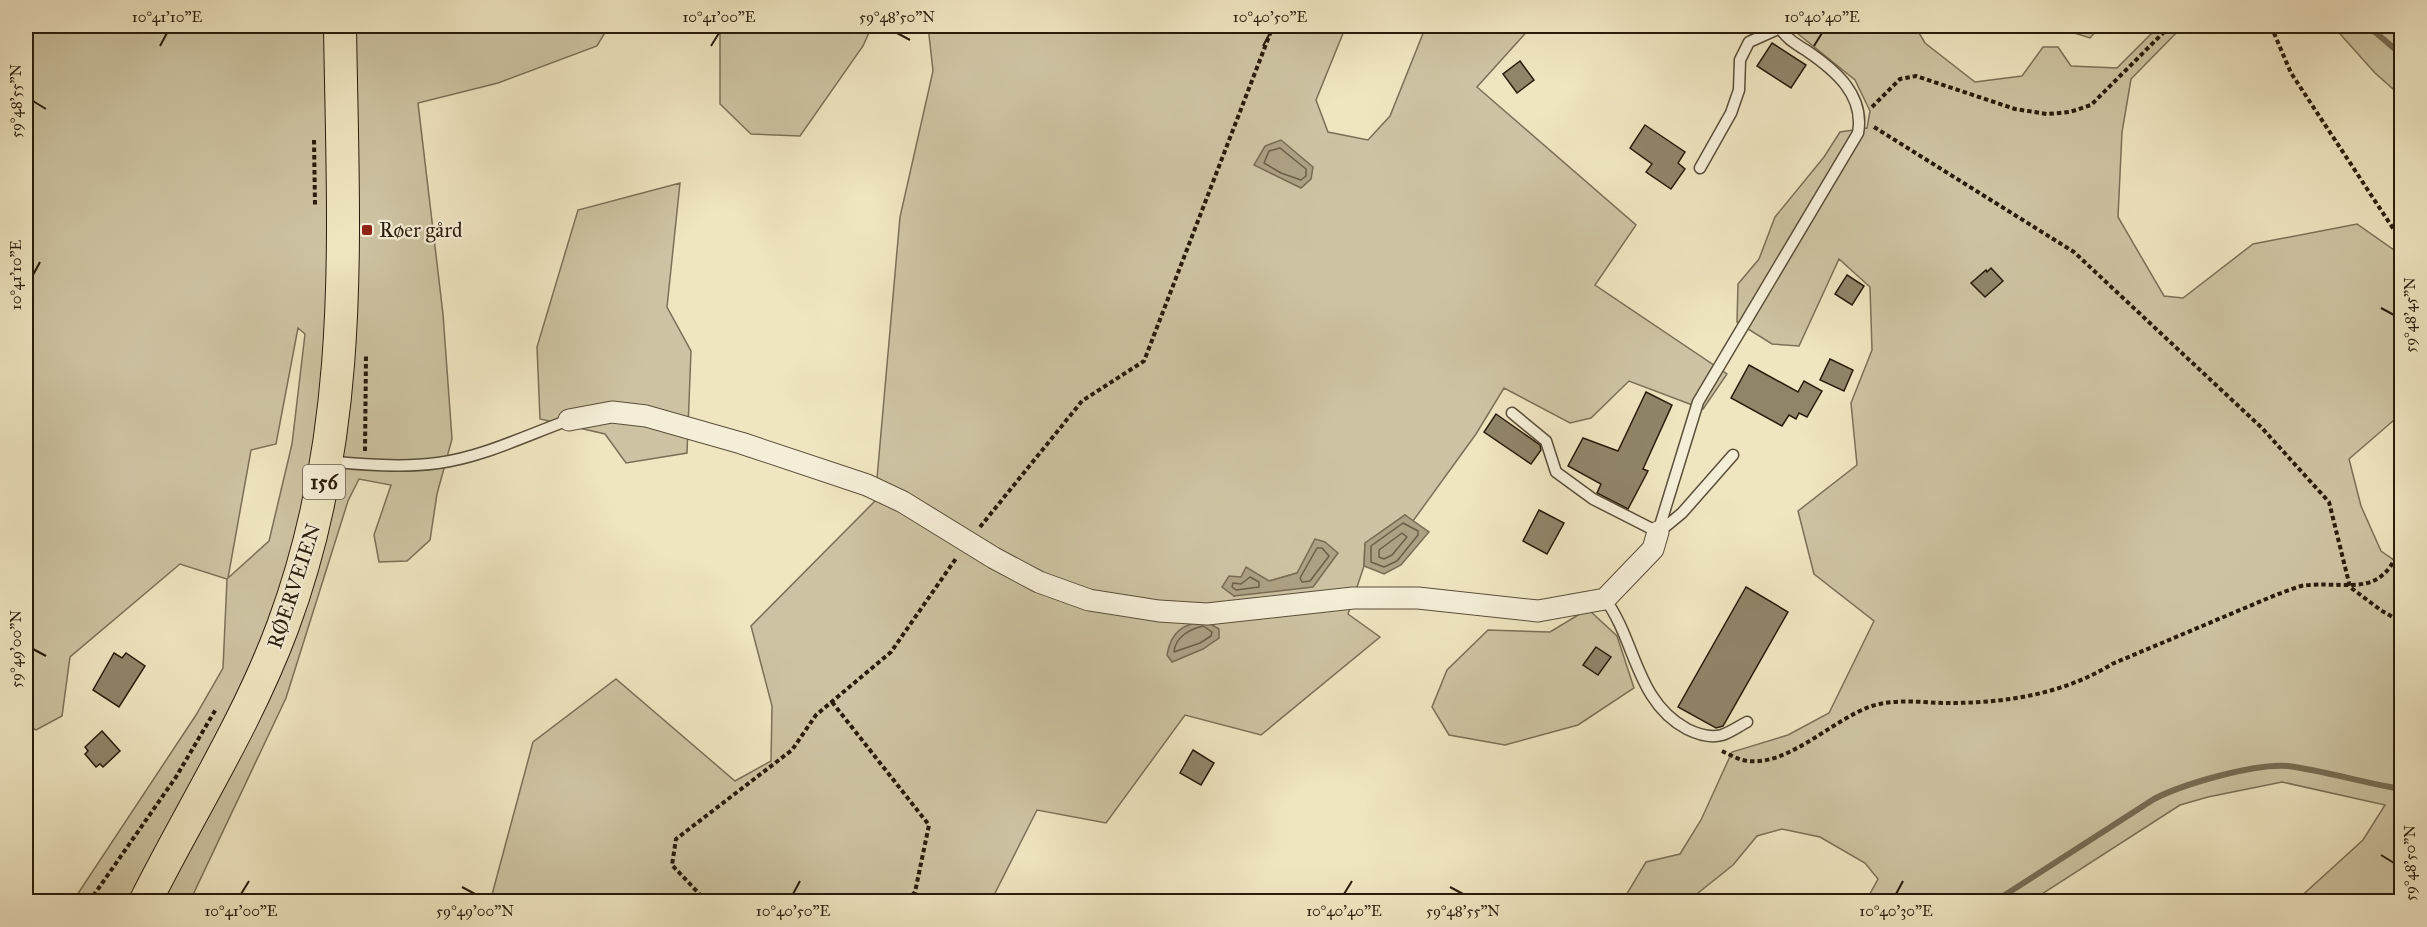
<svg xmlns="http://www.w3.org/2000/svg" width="2427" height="927" viewBox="0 0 2427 927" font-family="'IM FELL Great Primer',serif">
<rect width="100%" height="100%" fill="#efe5c1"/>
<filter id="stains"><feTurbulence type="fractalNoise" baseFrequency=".00333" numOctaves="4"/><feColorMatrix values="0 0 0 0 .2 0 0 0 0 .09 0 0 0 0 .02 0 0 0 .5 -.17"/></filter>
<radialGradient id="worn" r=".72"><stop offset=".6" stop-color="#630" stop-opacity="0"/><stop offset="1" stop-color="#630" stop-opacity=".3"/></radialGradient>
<!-- green -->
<path fill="#cdc3a2" stroke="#7b7056" stroke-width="1.5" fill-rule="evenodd" d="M26 26H609L597 46 498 83 418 103 443 314 452 439 437 494 430 540 407 561 379 562 374 535 391 485 359 479 348 501 286 698 190 901H73L196 715 223 668 227 579 180 564 70 657 62 716 36 730 26 725ZM298 328 305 334 292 444 269 541 228 578 251 450 276 444Z
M720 26H872L863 46 800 136 751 134 720 104Z
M928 26H1346L1316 100 1328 132 1368 140 1390 116 1426 26H1532L1477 87 1636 225 1595 285 1727 374 1703 409 1629 381 1591 418 1570 423 1504 388 1476 434 1413 521 1405 515 1365 544 1364 566 1348 614 1380 637 1261 735 1185 715 1106 823 1037 810 991 901 490 902 533 742 616 679 735 781 771 761 772 706 751 626 875 501 900 217 933 71ZM1297 573 1234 596 1241 577 1269 581Z
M1792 26H1915L1925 43 1975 82 2022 76 2043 47H2058L2071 66 2117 68 2159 26H2183L2131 79 2122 132 2118 217 2164 296 2183 298 2253 244 2357 224 2401 255V414L2349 459 2361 506 2381 551 2401 565V901H2296L2363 840 2385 805 2282 782 2208 797 2180 805 2031 901H1866L1878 879 1865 863 1820 837 1782 829 1757 836 1733 865 1688 901 1622 902 1646 862 1680 854 1701 820 1732 752 1788 735 1829 713 1874 621 1814 574 1798 511 1857 465 1851 403 1872 350 1870 287 1839 259 1799 346 1772 344 1737 322 1738 284 1759 259 1775 217 1824 157 1840 132 1867 128 1870 111 1855 80 1792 29Z
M2052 26H2101L2090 38Z
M2333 26H2388L2401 37V96L2375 73Z
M680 183 667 307 691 351 687 453 626 463 605 434 540 419 537 347 578 210Z
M1588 609 1617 636 1634 688 1578 725 1505 745 1449 735 1432 707 1447 670 1488 630 1550 632Z"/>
<!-- water -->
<path fill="#aca183" stroke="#786c53" stroke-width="1.5" d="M1281 140 1313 167 1311 179 1301 188 1254 165 1265 146Z
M1405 515 1429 532 1401 565 1384 574 1364 566 1365 543Z
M1315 539 1325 542 1338 553 1313 587 1234 596 1222 587 1229 576 1241 577 1246 567 1269 581 1297 573Z
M1204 620 1219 629V638L1203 649 1172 662 1167 655C1171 631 1183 625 1204 620Z"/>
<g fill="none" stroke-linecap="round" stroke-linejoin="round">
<!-- shore -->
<path stroke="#6a5e46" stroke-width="1.5" d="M1280 148 1306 169V176L1301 180 1281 173 1264 163 1269 151Z
M1403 523 1418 531V535L1397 561 1384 567 1371 562V546Z
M1402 533 1407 537 1392 555 1384 559 1379 557V550Z
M1317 548H1322L1329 556 1310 581 1302 582 1300 578Z
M1250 577 1259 582V587L1236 590 1232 587 1233 583 1241 584Z
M1203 626 1212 632 1211 636 1200 643 1174 652C1175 637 1190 629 1203 626Z"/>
<!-- stream -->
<path stroke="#786c53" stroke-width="6" d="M2368 26 2402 55
M1994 902 2154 799C2183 784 2255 763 2288 766 2326 771 2363 783 2402 789"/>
</g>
<!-- building -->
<path fill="#908569" stroke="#291c0a" stroke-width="1.5" d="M1772 43 1806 65 1791 88 1757 66Z
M1520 61 1534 80 1517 93 1503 74Z
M1645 125 1685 152 1678 163 1685 169 1671 189 1646 172 1652 164 1630 148Z
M1991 268 2003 281 1985 297 1971 283 1986 270 1987 272Z
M1847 275 1864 286 1852 305 1835 294Z
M1830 359 1853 370 1844 391 1820 380Z
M1749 365 1798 392 1804 381 1822 391 1807 417 1799 413 1796 419 1789 415 1782 426 1731 398Z
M1646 392 1672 405 1643 469 1648 471 1628 509 1597 493 1601 484 1568 466 1583 438 1618 451Z
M1496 414 1540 445 1541 450 1531 464 1484 432Z
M1539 510 1564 523 1547 554 1523 541Z
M1746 587 1788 612 1723 726 1716 728 1678 707Z
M1596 647 1611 657 1598 675 1583 665Z
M114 653 122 658 126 653 145 666 119 707 93 690Z
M102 731 120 751 103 767 100 764 96 767 85 754 88 751 85 747Z
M1193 750 1214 763 1201 785 1180 773Z"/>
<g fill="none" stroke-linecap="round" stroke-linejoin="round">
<!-- service casing -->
<g stroke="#5a4e38" stroke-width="13">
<path id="service" d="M1700 168 1731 113 1739 90 1740 60 1749 42 1780 28
M1512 413 1546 441 1556 472 1593 499 1658 532
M328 461C364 465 402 468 438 463 483 457 527 435 569 420
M1658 532 1698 402 1858 133C1865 95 1835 70 1807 51 1796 44 1784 37 1779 26
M1659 532 1682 513 1733 455
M1605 599C1636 641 1636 702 1687 729 1697 734 1711 738 1722 735 1731 732 1739 726 1747 722"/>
</g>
<!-- minor casing -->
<g stroke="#5a4e38" stroke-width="23">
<path id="minor" d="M569 420 612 412 646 416 741 443 867 485 903 502 994 558 1039 582 1089 600 1159 611 1207 614 1353 598H1418L1538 611 1605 599 1653 549 1658 532"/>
</g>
<!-- primary casing -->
<g stroke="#291c0a" stroke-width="34">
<path id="primary" d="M145 902C191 810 247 723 283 626 357 427 343 233 340 26"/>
</g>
<!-- path -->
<path stroke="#291c0a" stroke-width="4" stroke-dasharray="4.5 3" stroke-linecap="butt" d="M2271 26 2291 73 2402 242
M1872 107 1900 79 1916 76 2015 109 2047 114 2070 112 2091 105 2170 26
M1874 127 2074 252 2262 428 2329 502 2350 587 2382 611 2402 622
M314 140 315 205
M365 451 366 354
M980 527 1082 401 1144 361 1273 26
M832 702 929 825 915 892 906 902
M1722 751C1730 755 1739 760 1748 761 1789 766 1833 719 1872 706 1897 698 1923 703 1949 703 2005 703 2064 694 2112 664L2278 594C2288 591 2299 585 2309 585 2355 582 2383 598 2402 542
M89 902 176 777 216 709
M707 902 672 865 676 839 792 750 816 715 891 652 957 557"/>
<!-- service -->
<use href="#service" stroke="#f5eed7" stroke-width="10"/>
<!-- minor -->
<use href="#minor" stroke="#f5eed7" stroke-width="21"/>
<!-- primary -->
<use href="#primary" stroke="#efe5c1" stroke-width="32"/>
</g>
<!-- ticks -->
<path fill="none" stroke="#291c0a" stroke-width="2" d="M897 33 910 40M160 46 167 33M711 46 719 33M1263 46 1270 33M1814 46 1822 33M33 101 46 109M33 275 40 262M2381 308 2394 315M33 649 46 656M2381 855 2394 863M462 887 475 894M1450 887 1463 894M241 894 249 881M793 894 800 881M1344 894 1352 881M1896 894 1903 881"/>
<!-- markers -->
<rect fill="#8f2418" stroke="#f5eed7" stroke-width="2" x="361" y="224" width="12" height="12" rx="3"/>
<g text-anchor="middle" stroke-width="4.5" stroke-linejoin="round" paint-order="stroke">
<!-- shield labels -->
<rect fill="#f5eed7" stroke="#665b48" stroke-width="1.5" x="303" y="465" width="42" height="34" rx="4.5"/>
<g font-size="20" font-weight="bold" fill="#291c0a">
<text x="324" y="489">156</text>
</g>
<!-- poi labels -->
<g font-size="21" fill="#291c0a" stroke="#f5eed7" text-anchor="start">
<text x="379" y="237">Røer gård</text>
</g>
<!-- street labels -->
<g font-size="21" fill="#291c0a" stroke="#f5eed7">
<text transform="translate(294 586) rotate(-72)" y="7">RØERVEIEN</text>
</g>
</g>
<!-- margin -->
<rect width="2427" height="927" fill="none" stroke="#efe5c1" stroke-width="66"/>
<rect x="33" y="33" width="2361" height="861" fill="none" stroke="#291c0a" stroke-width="2"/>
<g font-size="15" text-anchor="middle" fill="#291c0a">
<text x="167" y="22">10°41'10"E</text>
<text x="719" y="22">10°41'00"E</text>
<text x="897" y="22">59°48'50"N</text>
<text x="1270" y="22">10°40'50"E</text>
<text x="1822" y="22">10°40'40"E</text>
<text transform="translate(16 101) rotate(-90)" y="5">59°48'55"N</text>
<text transform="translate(16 275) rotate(-90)" y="5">10°41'10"E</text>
<text transform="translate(2410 315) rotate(-90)" y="5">59°48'45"N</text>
<text transform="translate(16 649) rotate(-90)" y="5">59°49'00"N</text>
<text transform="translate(2410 863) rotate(-90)" y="5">59°48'50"N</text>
<text x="241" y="916">10°41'00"E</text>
<text x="475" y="916">59°49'00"N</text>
<text x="793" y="916">10°40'50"E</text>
<text x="1344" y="916">10°40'40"E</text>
<text x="1463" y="916">59°48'55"N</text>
<text x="1896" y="916">10°40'30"E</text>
</g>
<rect width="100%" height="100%" filter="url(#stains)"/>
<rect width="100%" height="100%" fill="url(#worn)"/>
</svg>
